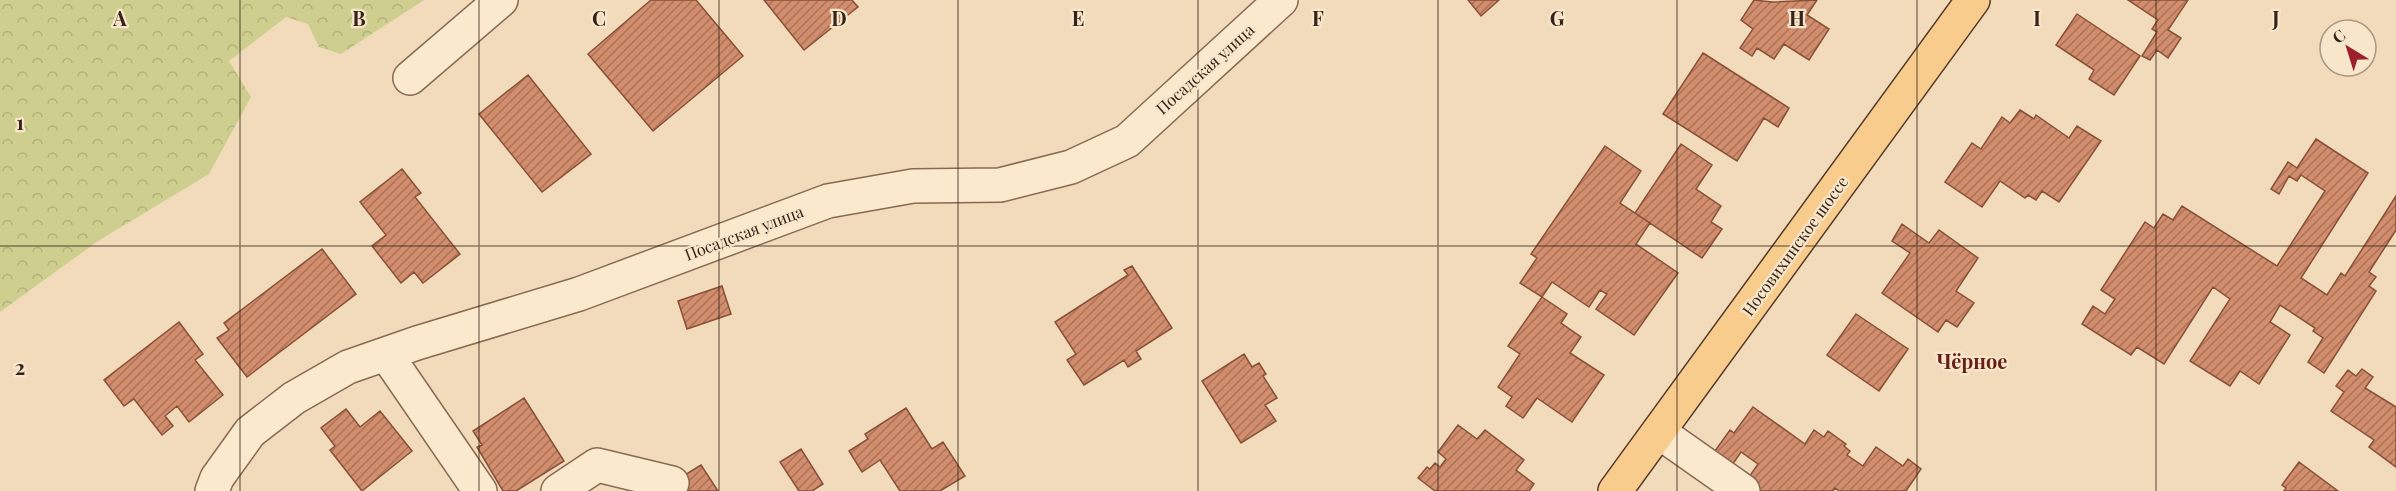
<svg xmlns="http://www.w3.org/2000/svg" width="2396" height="491" viewBox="0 0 2396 491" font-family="'Playfair Display',serif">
<defs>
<pattern id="forest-crowns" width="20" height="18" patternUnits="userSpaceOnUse" patternTransform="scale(1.5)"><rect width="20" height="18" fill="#cecf8e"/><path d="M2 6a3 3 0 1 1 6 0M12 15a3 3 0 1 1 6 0" fill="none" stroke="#b2b27a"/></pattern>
<pattern id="building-hatch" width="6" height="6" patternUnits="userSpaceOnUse" patternTransform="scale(1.5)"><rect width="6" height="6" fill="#d28d6d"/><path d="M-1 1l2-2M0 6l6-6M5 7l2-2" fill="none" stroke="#ab7359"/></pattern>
</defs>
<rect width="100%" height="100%" fill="#f1dbba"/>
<!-- forest -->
<path fill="url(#forest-crowns)" d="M0 0H424L341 54 319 47 308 24 286 17 229 61 251 97 209 174 98 241 0 312Z"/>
<!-- building -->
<path fill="url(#building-hatch)" stroke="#895038" stroke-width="1.5" d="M651 0H696L743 56 653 131 588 54Z
M764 0H852L858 7 804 50Z
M1468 0H1499L1481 16Z
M1754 0 1772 2 1817 0 1807 15 1829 29 1809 60 1784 44 1774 59 1757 48 1752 56 1740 48 1753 29 1741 20Z
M2128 0H2188L2168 30 2181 38 2168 58 2157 50 2150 60 2142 56 2157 32 2152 29 2158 20Z
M2077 14 2140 56 2114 95 2089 79 2094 70 2056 45Z
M1703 53 1789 108 1778 127 1764 118 1737 161 1663 114Z
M528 75 591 154 542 192 479 114Z
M2020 110 2034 119 2036 115 2069 138 2077 126 2101 141 2059 202 2042 191 2036 200 2028 195 2025 198 2000 181 1982 207 1945 182 1972 143 1981 149 2002 117 2010 123Z
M2316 139 2368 173 2301 278 2327 295 2341 273 2345 276 2396 196V230L2369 272 2376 277 2369 286 2376 291 2324 373 2308 362 2323 338 2313 331 2315 328 2280 305 2270 322 2290 335 2259 384 2240 371 2230 386 2190 361 2230 299 2213 287 2164 364 2137 347 2131 355 2082 324 2093 306 2105 314 2115 299 2101 290 2145 222 2154 228 2163 214 2173 220 2182 206 2277 266 2325 191 2301 175 2297 181 2289 176 2279 194 2271 189 2288 162 2297 168Z
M1681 144 1712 165 1696 189 1721 206 1711 222 1722 229 1702 258 1635 213Z
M1605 146 1641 171 1620 203 1650 223 1636 244 1678 273 1634 335 1596 309 1607 294 1600 290 1589 307 1552 282 1542 297 1520 283 1537 258 1531 254Z
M402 169 421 193 415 197 460 254 423 283 414 272 401 283 372 246 386 235 360 202Z
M1902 224 1929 243 1939 230 1978 258 1956 291 1974 303 1957 327 1946 320 1938 332 1882 293 1910 253 1892 241Z
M322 249 356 294 247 377 217 338 229 330 224 323Z
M1132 266 1172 328 1136 351 1141 359 1128 367 1124 360 1084 385 1067 360 1076 354 1055 322 1128 275 1124 270Z
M722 286 731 314 687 329 678 301Z
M1542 297 1567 314 1561 323 1581 337 1570 353 1604 375 1572 422 1537 398 1523 418 1506 406 1512 397 1498 387 1520 354 1508 346Z
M1856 314 1908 349 1879 391 1827 355Z
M179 322 203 354 195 360 223 395 189 422 177 406 165 416 173 426 162 435 134 399 124 406 104 380Z
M1244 354 1252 367 1259 363 1266 374 1263 376 1277 398 1265 405 1276 421 1241 443 1202 381Z
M2362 369 2373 377 2365 388 2396 407V467L2369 447 2374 440 2331 411 2344 392 2336 386 2348 370 2356 376Z
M524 398 564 461 516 491H503L477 447 482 445 473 431Z
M1753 407 1805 444 1814 430 1824 437 1828 431 1846 444 1844 446 1850 451 1847 455 1863 466 1876 447 1903 466 1908 459 1921 469 1906 491H1839L1835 488 1833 491H1755L1745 483 1758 464 1741 452 1730 468 1712 455 1730 430 1734 433Z
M906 408 932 449 943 442 965 476 940 491H900L880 460 862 472 849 451 868 439 865 434Z
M346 409 360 427 380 411 412 451 362 491 330 450 335 446 321 428Z
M1458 425 1477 439 1485 430 1524 460 1516 470 1534 484 1529 491H1435L1418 478 1427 467 1430 469 1435 463 1440 467 1446 459 1438 452Z
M801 449 823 484 812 491H799L780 462Z
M2299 462 2338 491H2284L2286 488 2282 485Z
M701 465 718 491H660L672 483Z"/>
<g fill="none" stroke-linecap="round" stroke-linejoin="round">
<!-- minor casing -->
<g stroke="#886a53" stroke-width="36">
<path id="minor" d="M410 78 501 0
M386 354 480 491
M1659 432 1743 491
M212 491 217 478 250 432 294 398 348 367 417 343 579 294 828 201 913 186 1000 185 1071 167 1127 141 1281 0
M558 491 597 465 672 483"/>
</g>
<!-- major casing -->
<g stroke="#553929" stroke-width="36">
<path id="major" d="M1615 491 1973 0"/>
</g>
<!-- minor -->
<use href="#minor" stroke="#fbe9cd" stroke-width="33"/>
<!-- major -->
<use href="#major" stroke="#f8cc8d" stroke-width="33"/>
</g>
<!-- grid -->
<path fill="none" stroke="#36241a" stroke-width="1.5" stroke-opacity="0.55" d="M240 0V491M479 0V491M719 0V491M958 0V491M1198 0V491M1438 0V491M1677 0V491M1917 0V491M2156 0V491M0 246H2396"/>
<g text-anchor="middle" stroke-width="4.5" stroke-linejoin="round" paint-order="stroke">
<!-- street labels -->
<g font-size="16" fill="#36241a" stroke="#f8e6ca">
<text transform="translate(1205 69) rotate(-42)" y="6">Посадская улица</text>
<text transform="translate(744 233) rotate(-21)" y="6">Посадская улица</text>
<text transform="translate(1795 246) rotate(-54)" y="6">Носовихинское шоссе</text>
</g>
<!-- quarter labels -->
<g font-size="20" font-weight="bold" fill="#661f16" stroke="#f8e6ca">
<text x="1972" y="369">Чёрное</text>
</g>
</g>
<g font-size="20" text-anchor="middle" font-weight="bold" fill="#36241a" stroke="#f8e6ca" stroke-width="4.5" stroke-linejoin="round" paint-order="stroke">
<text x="120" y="26">A</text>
<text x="359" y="26">B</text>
<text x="599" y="26">C</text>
<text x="839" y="26">D</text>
<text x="1078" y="26">E</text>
<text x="1318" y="26">F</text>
<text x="1557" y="26">G</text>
<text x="1797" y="26">H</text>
<text x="2037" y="26">I</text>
<text x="2276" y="26">J</text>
<text x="20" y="130">1</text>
<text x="20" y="375">2</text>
</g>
<!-- north arrow -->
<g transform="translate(2348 48) rotate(322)"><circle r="28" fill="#f8e6ca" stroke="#aa9884" stroke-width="1.5"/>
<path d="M0-4.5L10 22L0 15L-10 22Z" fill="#9b1f2d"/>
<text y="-9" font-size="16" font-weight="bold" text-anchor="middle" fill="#36241a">С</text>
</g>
</svg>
